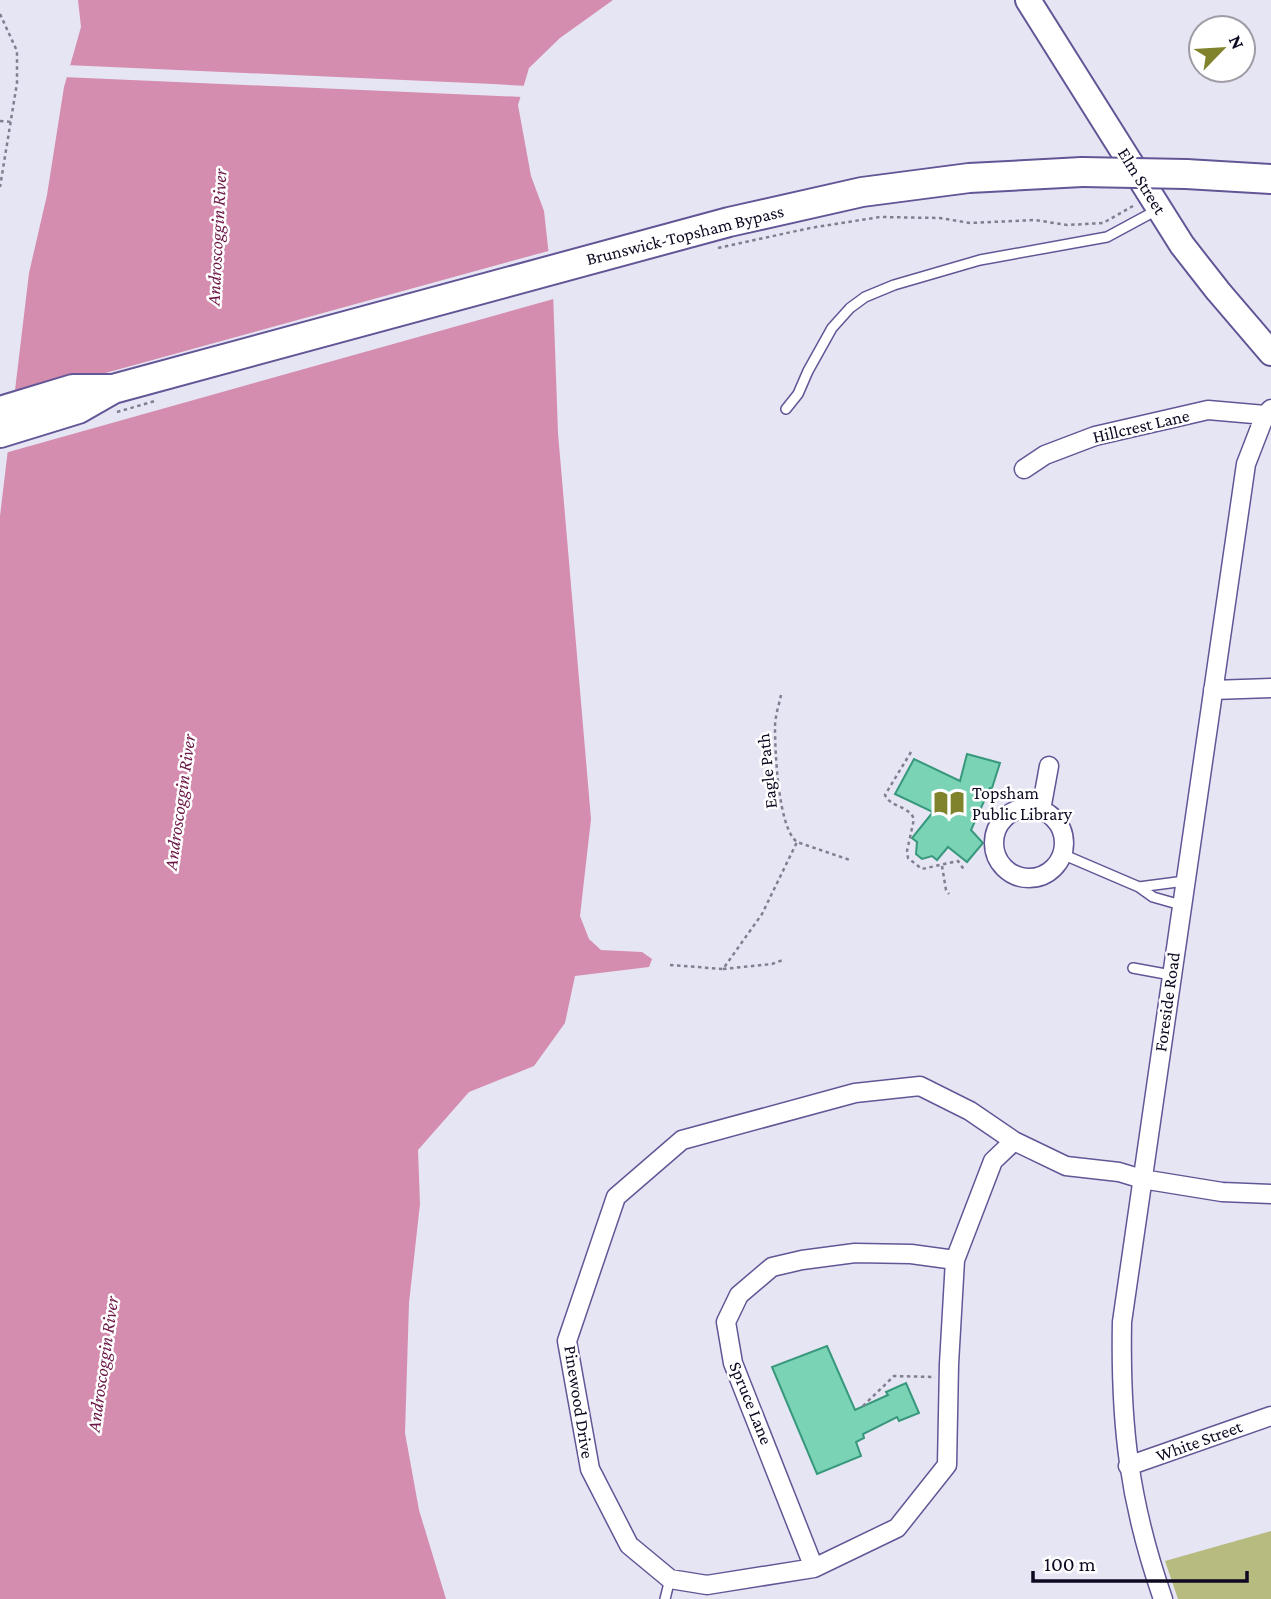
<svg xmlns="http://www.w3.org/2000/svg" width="1271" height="1599" viewBox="0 0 1271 1599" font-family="'Crimson Pro',serif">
<rect width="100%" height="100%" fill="#e6e5f4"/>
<!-- green -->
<path fill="#b7bb80" d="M1271 1531V1599H1178L1165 1561Z"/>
<!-- water -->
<path fill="#d48dae" d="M78 0H613L560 38 529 68 518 105 531 176 544 211 553 292 558 433 591 819 580 916 589 939 601 950 642 952 652 959 649 967 575 976 565 1023 534 1066 469 1092 418 1150 420 1204 409 1303 405 1433 419 1510 446 1599H0V516L29 273 47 195 64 87 81 27Z"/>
<!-- pier -->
<path fill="#e6e5f4" d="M66 65 493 84 527 86 523 97 63 77Z
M552 250 557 298 5 453 11 399Z"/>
<!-- building -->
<path fill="#7bd3b6" stroke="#37987c" stroke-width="2" d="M967 754 1000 763 992 788H990L971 830 983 843 967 862 948 847 937 860 932 856 922 859 916 854 917 842 912 838 933 812 895 794 914 759 960 781Z
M827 1346 855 1410 888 1395 886 1392 906 1383 919 1413 899 1421 897 1417 863 1434 864 1438 856 1442 861 1456 817 1474 772 1367Z"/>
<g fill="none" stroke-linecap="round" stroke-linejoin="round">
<!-- service casing -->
<g stroke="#625696" stroke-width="12">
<path id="service" d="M786 409 798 394 808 371 832 328 850 308 865 297 894 285 980 260 1107 237 1157 210
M1062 854 1139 887 1153 897 1181 905
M1139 887 1185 881
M1133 968 1171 975
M665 1599 670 1579"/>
</g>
<!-- minor casing -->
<g stroke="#625696" stroke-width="21">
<path id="minor" d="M1024 469 1045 455 1095 436 1208 410 1265 415
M1213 690 1271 688
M994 843a35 35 0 1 1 70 0a35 35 0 1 1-70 0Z
M1041 810 1049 766
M1014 1141 993 1161 955 1260 949 1364 947 1465 897 1528 814 1568 707 1585 670 1579 629 1545 590 1469 567 1341 616 1197 682 1140 855 1093 920 1086 970 1111 1014 1141 1066 1166 1119 1172 1142 1179 1222 1192 1271 1194
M1128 1466 1271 1416
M814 1568 733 1363 726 1322 739 1295 772 1267 802 1260 855 1253 911 1254 955 1260
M1163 1599C1129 1502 1120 1424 1122 1322L1246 464 1265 415 1271 409"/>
</g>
<!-- secondary casing -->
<g stroke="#625696" stroke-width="28">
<path id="secondary" d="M1028 0 1182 245 1218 291 1271 353"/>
</g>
<!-- trunk casing -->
<g stroke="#625696" stroke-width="32">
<path id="trunk" d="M1186 174 1271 179
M0 411 73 389H110
M0 433 78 409 113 389 729 222 862 192 969 178 1082 172"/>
</g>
<!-- path -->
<path stroke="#817e91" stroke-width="2.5" stroke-dasharray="3.5 3.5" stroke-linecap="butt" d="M0 14 17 51V83L0 187
M0 121 12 122
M718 248 810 228 880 217 940 218 970 223 1035 220 1067 225 1103 223 1133 206
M117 412 155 401
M781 695C779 705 775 716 775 727 775 751 778 828 797 842L850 860
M911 752 885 795C891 808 908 805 914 819L907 851 908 858 922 869 958 861 965 871
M942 866 946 890 949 894
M670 965 723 969 762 914 797 842
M723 969 772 964 783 960
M863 1406 894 1376 935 1377"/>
<!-- service -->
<use href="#service" stroke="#fff" stroke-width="9"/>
<!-- minor -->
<use href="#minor" stroke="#fff" stroke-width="18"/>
<!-- secondary -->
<use href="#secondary" stroke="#fff" stroke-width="24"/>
<!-- trunk -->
<use href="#trunk" stroke="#fff" stroke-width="28"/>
<!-- trunk-bridge casing -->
<g stroke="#625696" stroke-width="32" stroke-linecap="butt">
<path id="trunk-bridge" d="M1082 172 1186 174"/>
</g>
<!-- trunk-bridge -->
<use href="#trunk-bridge" stroke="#fff" stroke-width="28"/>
</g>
<!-- icons -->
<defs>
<g id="library-bare" transform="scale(2.415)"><path d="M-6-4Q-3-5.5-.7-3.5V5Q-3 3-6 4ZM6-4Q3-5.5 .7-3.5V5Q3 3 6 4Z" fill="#80822c" stroke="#fff" stroke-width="2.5" paint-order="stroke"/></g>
</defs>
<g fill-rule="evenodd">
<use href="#library-bare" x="949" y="803"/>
</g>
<g text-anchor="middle" stroke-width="5" stroke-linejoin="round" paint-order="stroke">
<!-- street labels -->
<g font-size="18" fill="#0e0821" stroke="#fff">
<text transform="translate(1142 181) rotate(58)" y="6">Elm Street</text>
<text transform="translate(685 235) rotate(-14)" y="6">Brunswick-Topsham Bypass</text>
<text transform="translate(1141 426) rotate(-13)" y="6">Hillcrest Lane</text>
<text transform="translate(767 771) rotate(-96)" y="6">Eagle Path</text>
<text transform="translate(1167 1002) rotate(-82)" y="6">Foreside Road</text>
<text transform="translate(579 1402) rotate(81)" y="6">Pinewood Drive</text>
<text transform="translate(751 1403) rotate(68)" y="6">Spruce Lane</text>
<text transform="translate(1199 1441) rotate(-20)" y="6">White Street</text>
</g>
<!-- poi labels -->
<g font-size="18" fill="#0e0821" stroke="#fff" text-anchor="start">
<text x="972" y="799">Topsham<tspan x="972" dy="21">Public Library</tspan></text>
</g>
<!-- water labels -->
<g font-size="19" font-style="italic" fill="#6c1947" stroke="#fff">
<text transform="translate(216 237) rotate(-87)" y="7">Androscoggin River</text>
<text transform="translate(179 802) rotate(-82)" y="7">Androscoggin River</text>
<text transform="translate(102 1364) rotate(-82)" y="7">Androscoggin River</text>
</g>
</g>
<!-- north arrow -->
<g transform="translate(1222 49) rotate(65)"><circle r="33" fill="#ffffff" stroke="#9f9ca6" stroke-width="2"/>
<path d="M0-5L12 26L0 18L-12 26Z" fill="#80822c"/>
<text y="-10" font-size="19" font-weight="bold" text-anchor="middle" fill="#0e0821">N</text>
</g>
<!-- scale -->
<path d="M1033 1571v10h214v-10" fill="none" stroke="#0e0821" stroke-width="3.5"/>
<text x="1044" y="1571" font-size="21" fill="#0e0821" stroke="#ffffff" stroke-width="5" paint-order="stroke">100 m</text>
</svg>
